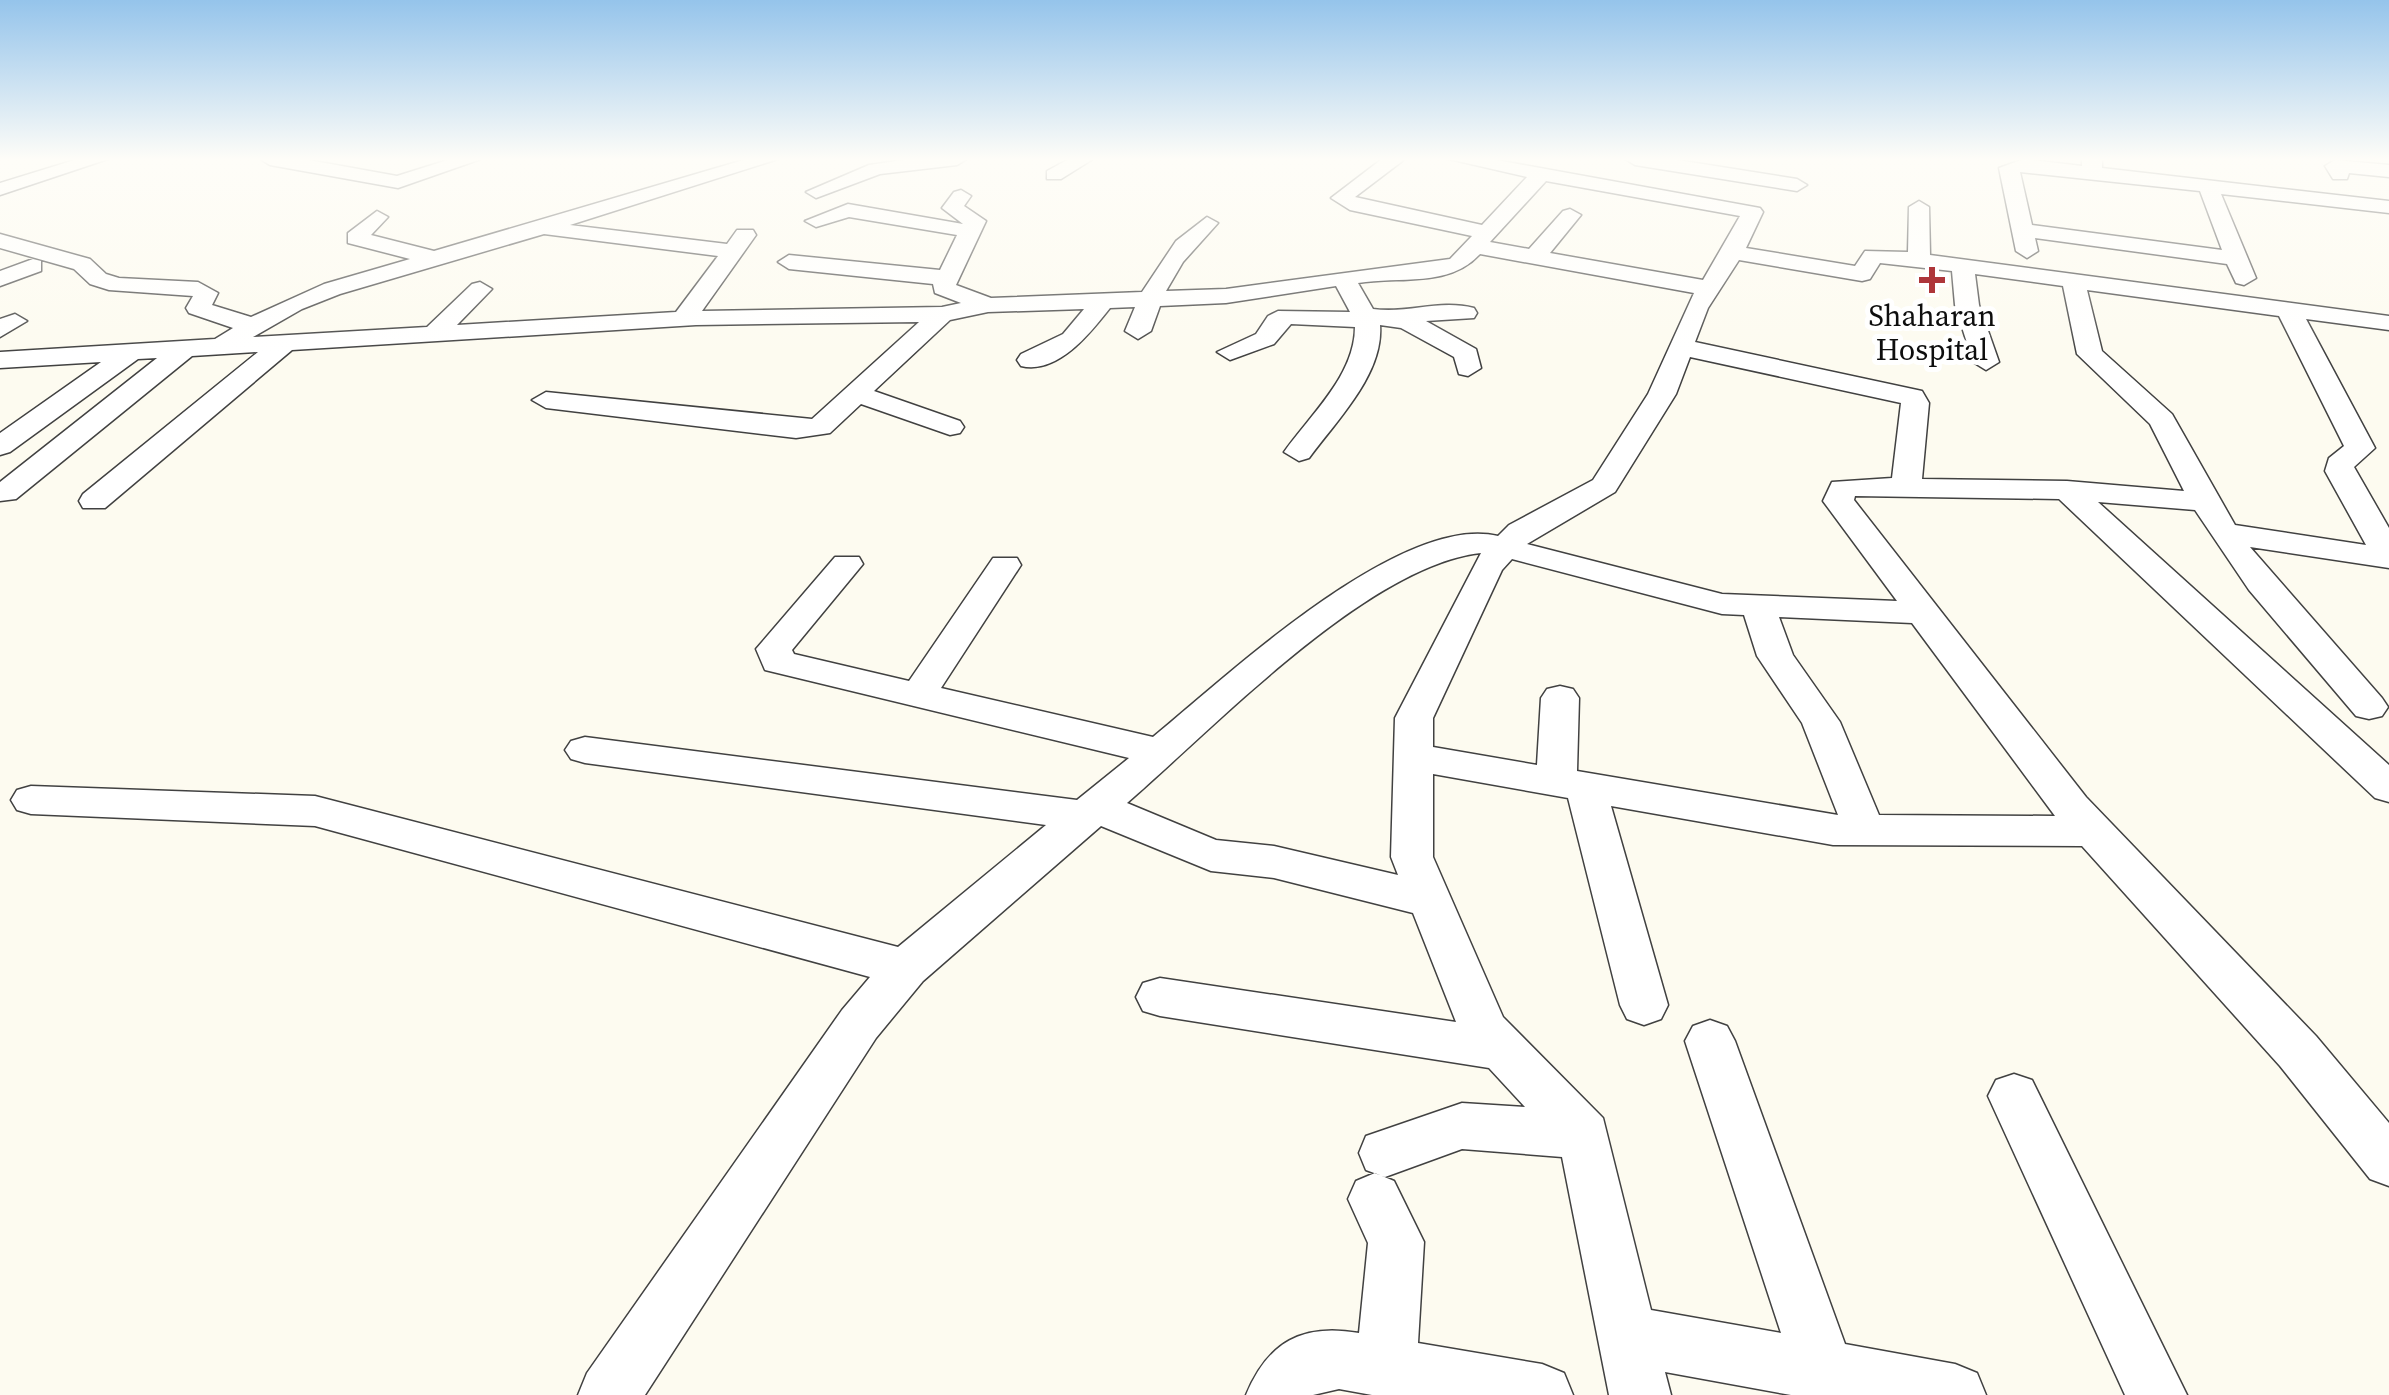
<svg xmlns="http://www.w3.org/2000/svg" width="2389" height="1395" viewBox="0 0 2389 1395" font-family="'Source Serif 4',serif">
<rect width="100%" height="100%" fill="#fdfbf0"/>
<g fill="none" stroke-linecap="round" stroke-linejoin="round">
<!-- minor casing -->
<g stroke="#414141" stroke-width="3">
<path id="minor" d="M78 159H108L0 195V183Z
M260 159H303L397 176 451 159H481L398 188 270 165Z
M747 159H778L570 225 727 244 737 230H753L756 235 702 311 942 307 961 303 935 293 933 284 789 269 778 262 789 255 940 270 957 235 849 217 816 227 805 221 848 204 963 224 942 208 954 192 961 190 971 196 964 206 986 221 956 285 991 298 1142 292 1176 241 1207 217 1218 223 1183 262 1166 291 1226 289 1450 259 1472 236 1350 210 1331 198 1382 159H1405L1355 197 1482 225 1527 177 1449 159H1491L1760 208 1763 212 1746 248 1855 266 1865 251 1908 252 1909 207 1919 201 1929 207 1930 255 2389 316V330L2306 319 2375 448 2354 467 2389 528V568L2250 547 2382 698 2388 707 2382 716 2369 719 2356 716 2249 590 2195 510 2098 502 2389 765V802L2375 798 2059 499 1855 496 1854 500 2086 797 2316 1036 2389 1123V1186L2370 1179 2280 1066 2082 846 1833 845 1611 806 1668 1005 1661 1019 1644 1025 1627 1019 1620 1005 1568 798 1433 774V857L1503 1017 1603 1118 1651 1310 1781 1333 1685 1041 1693 1026 1710 1020 1727 1026 1735 1041 1845 1344 1955 1364 1977 1373 1986 1395H1791L1665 1372 1671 1395H1609L1562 1157 1462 1149 1385 1177 1366 1170 1359 1153 1366 1136 1462 1103 1525 1107 1489 1068 1160 1016 1143 1011 1136 997 1143 983 1160 978 1456 1022 1413 913 1274 878 1211 871 1101 826 923 981 876 1038 645 1395H578L587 1373 842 1010 870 977 315 826 31 814 17 810 11 800 17 790 31 786 315 796 898 947 1046 825 585 763 571 759 565 750 571 741 585 737 1077 800 1129 758 765 670 756 649 835 557H859L863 564 792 650 794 654 909 681 993 558H1017L1021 565 941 688 1153 737C1225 678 1401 512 1498 536L1509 525 1593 480 1648 394 1694 293 1480 254C1449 288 1400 276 1358 283L1373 309C1408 314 1439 299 1474 308L1477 313 1474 318 1426 321 1476 349 1481 368 1468 376 1459 374 1454 357 1401 328 1380 325C1384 374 1336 421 1309 458L1299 461 1284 452C1311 414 1355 375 1355 327L1291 324 1274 344 1230 360 1217 352 1256 334 1268 316 1278 311 1350 312 1336 286 1226 303 1160 306 1151 331 1138 339 1125 331 1135 307 1110 308C1091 332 1058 375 1021 366L1017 360 1021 354 1063 334 1084 309 988 312 950 320 874 391 960 421 964 427 960 433 950 435 861 404 830 433 796 438 546 408 532 400 546 392 812 419 919 322 696 325 292 350 105 508H83L79 501 83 494 258 352 192 356 16 499 0 501V482L157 358 138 359 10 452 0 455V433L101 362 0 368V352L215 339 233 328 189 313 186 308 193 296 109 290 90 284 74 269 0 248V234L90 259 106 274 119 278 198 282 218 293 212 305 251 317 324 284 410 259 348 243V233L377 211 388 217 371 235 434 251ZM1546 181 1740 216 1703 280 1550 253 1581 215 1570 209 1563 211 1529 249 1490 242ZM544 234 718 256 676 312 457 325 492 289 480 282 472 284 427 327 253 337 302 309 340 294ZM1739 260 1862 281 1870 279 1880 263 1952 271 1955 305 1973 362 1986 370 1999 362 1979 305 1975 274 2063 286 2077 354 2150 424 2184 491 2067 481 1922 479 1929 403 1922 391 1695 342 1708 308ZM2087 290 2279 316 2344 446 2329 458 2325 471 2366 545 2235 525 2172 414 2102 351ZM1690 357 1901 403 1892 478 1832 482 1823 501 1897 601 1722 594 1527 544 1615 492 1676 394ZM1481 553 1395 718 1391 857 1398 875 1274 846 1216 840 1127 803C1213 729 1368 565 1481 553ZM1512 559 1722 614 1744 615 1757 656 1802 723 1838 815 1577 771 1579 698 1573 689 1560 686 1547 689 1541 698 1537 765 1433 747V718L1502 570ZM1779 617 1912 623 2055 816 1879 815 1840 722 1793 655Z
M910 159H967L957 165 880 174 816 198 806 192 869 165Z
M1069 159H1093L1061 179H1047V171Z
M1625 159H1671L1797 179 1807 185 1797 191 1635 165Z
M2024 159 2082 166V159H2102V168L2389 201V213L2221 194 2256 278 2244 285 2236 283 2227 264 2035 238 2038 251 2027 258 2016 251 1999 168ZM2020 172 2200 191 2222 250 2032 225Z
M2335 160 2389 165V177L2349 173 2347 179H2333L2325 166Z
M33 259 41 261V271L0 286V271Z
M15 314 27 321 0 337V319Z
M2014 1074 2032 1080 2187 1395H2125L1988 1096 1996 1080Z
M1375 1173 1394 1181 1424 1242 1418 1343 1542 1364 1564 1373 1573 1395H1372L1339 1389 1313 1395H1246C1268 1342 1302 1323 1359 1333L1368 1243 1348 1199 1356 1181Z"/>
</g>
<!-- minor -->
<use href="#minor" fill="#fff" fill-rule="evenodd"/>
</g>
<!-- sky -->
<linearGradient id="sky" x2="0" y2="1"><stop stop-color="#95c4eb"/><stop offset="0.45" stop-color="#fefdf8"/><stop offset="1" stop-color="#fefdf8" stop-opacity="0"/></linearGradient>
<rect width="2389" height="354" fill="url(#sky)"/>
<!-- markers -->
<path fill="#ae363a" stroke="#fff" stroke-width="4" d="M1927 265h10v10h10v10h-10v10h-10v-10h-10v-10h10z"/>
<g text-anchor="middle" stroke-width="10" stroke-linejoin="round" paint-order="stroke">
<!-- far-poi labels -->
<g font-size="30" fill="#0e0e0e" stroke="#fff">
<text x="1932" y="326">Shaharan<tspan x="1932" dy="34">Hospital</tspan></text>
</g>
</g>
</svg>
